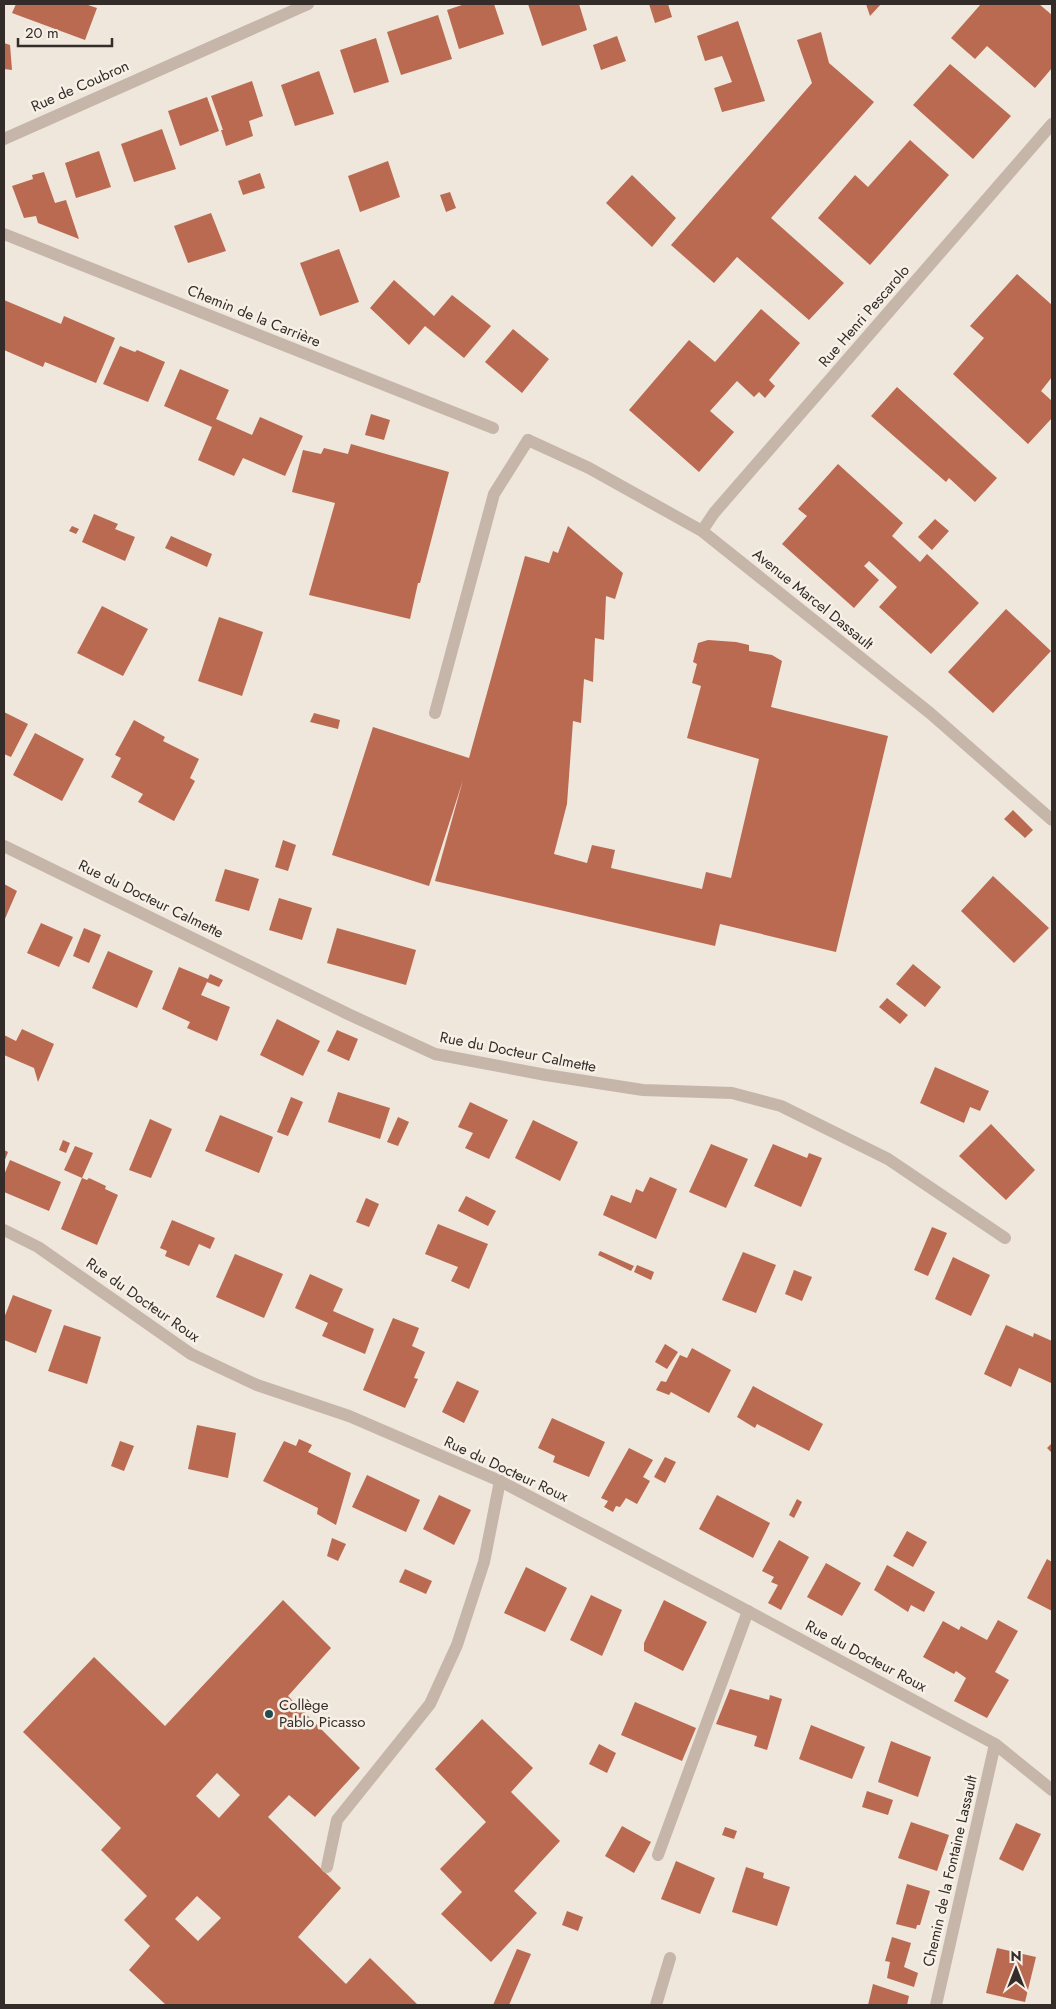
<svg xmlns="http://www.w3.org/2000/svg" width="1056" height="2009" viewBox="0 0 1056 2009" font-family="Jost,sans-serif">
<rect width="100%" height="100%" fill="#efe6dc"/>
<!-- building -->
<path fill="#b96a50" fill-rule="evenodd" d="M16 4H85L97 8 85 40 12 13Z
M465 4H494L504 34 459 49 447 10Z
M528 4H579L587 30 542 46Z
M649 4H668L672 17 655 23Z
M866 4H881L870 16Z
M981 4H1039L1052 15V68L1035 88 987 46 975 59 951 38Z
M438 15 452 59 401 75 387 32Z
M738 21 765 101 722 112 714 88 732 82 722 56 705 61 697 36Z
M821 32 829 63 874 102 771 218 844 283 809 320 737 257 714 283 671 245 812 83 797 40Z
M617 36 626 61 601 70 593 45Z
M376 38 389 82 354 93 340 50Z
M4 43 10 45 12 70 4 69Z
M950 64 1011 116 973 159 913 105Z
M319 71 334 114 295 126 281 85Z
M252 81 263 116 249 121 253 136 226 146 221 130H223L211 96Z
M207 97 219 131 180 146 168 111Z
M162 129 176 169 134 182 121 144Z
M910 140 949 175 870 265 818 218 855 175 868 187Z
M99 151 111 187 76 198 65 163Z
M388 161 400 197 360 212 348 176Z
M44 172 55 203 66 200 79 239 38 223 36 216 24 218 12 186 33 179 32 175Z
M260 173 265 188 243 195 238 181Z
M632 175 676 218 652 247 606 203Z
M450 192 456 208 446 212 440 195Z
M211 213 226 251 188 263 174 226Z
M339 249 359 302 320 316 300 263Z
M1017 274 1052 305V377L1041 391 1052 401V418L1028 444 953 374 984 338 970 326Z
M394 280 434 316 452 295 491 326 464 358 425 326 409 345 370 308Z
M4 300 61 324 64 316 115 338 96 383 45 362 43 367 4 350Z
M761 309 800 343 769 380 775 386 765 398 759 392 754 397 737 381 710 411 734 432 699 472 629 410 689 340 715 362Z
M513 329 549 359 522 393 485 362Z
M120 346 135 352 137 350 165 362 148 402 103 384Z
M180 369 229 390 216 419 252 435 260 417 303 436 285 476 243 458 234 476 198 460 212 427 164 406Z
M897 387 997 478 975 502 949 478 946 482 871 416Z
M371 414 390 420 384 440 365 435Z
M351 444 449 472 420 583H418L410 619 309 595 335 503 292 492 303 450 321 454 324 448 348 454Z
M838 464 903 523 892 536 920 562 927 554 979 603 931 654 879 607 897 587 869 561 864 566 879 580 854 608 782 544 807 516 798 509Z
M94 514 118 524 115 529 135 537 125 561 82 542Z
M935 519 949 531 932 550 918 537Z
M72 526 79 529 76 534 69 531Z
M568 526 623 573 615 599 606 596 604 640 595 638 593 682 584 679 581 723 573 721 567 804 554 854 587 863 592 845 615 850 611 868 702 889 706 872 731 878 759 759 687 738 701 686 692 683 697 664 693 662 698 643 708 640 736 642 749 645V651L772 655 782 661 771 707 888 736 836 952 720 924 715 946 435 881 463 780 429 886 332 855 373 727 469 758 525 556 549 563 553 551 558 553Z
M171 536 212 554 207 567 165 548Z
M102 606 148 629 123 676 77 653Z
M1006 609 1051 651 993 713 948 672Z
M219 617 263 632 242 696 198 681Z
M4 712 28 724 11 757 4 754Z
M314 713 340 720 338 729 310 722Z
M134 720 165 737 163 741 199 759 190 778 195 781 174 821 138 802 143 794 111 777 121 758 115 755Z
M35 733 84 759 62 801 13 775Z
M1013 810 1033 830 1025 838 1004 819Z
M283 840 296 845 288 871 275 867Z
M225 869 259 879 249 911 215 901Z
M993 876 1049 928 1014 963 961 911Z
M4 884 17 891 4 921Z
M279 898 312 908 302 940 269 930Z
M41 923 73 937 59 967 27 953Z
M84 928 101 935 89 963 73 956Z
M337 928 416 950 406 985 327 963Z
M108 951 153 971 137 1008 92 988Z
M913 964 941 987 925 1007 896 984Z
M179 967 208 979 210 974 223 980 219 987 207 982 201 995 230 1007 217 1041 187 1028 190 1022 162 1009Z
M887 998 908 1015 900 1024 879 1007Z
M277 1019 320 1041 303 1076 260 1055Z
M22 1029 54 1044 38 1082 34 1068 4 1055V1035L16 1041Z
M337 1030 358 1039 349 1061 327 1051Z
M935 1067 989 1091 980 1111 970 1107 964 1123 920 1103Z
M338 1092 390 1108 380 1139 328 1122Z
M291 1097 303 1102 288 1136 277 1132Z
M470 1102 508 1120 489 1159 465 1148 473 1133 458 1127Z
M220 1115 273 1137 259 1173 205 1151Z
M398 1117 409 1122 398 1146 387 1142Z
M150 1119 172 1129 151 1178 129 1170Z
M533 1120 578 1142 560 1181 515 1158Z
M991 1124 1035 1170 1006 1200 959 1156Z
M63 1140 70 1143 66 1153 59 1150Z
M711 1144 748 1159 726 1208 689 1192Z
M773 1144 807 1158 809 1153 822 1158 801 1207 754 1186Z
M75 1146 93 1153 82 1178 87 1180 89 1178 106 1186 105 1189 118 1195 97 1245 61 1229 82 1178 64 1170Z
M4 1150 8 1152 4 1162Z
M10 1160 61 1182 49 1211 4 1192V1175Z
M650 1177 677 1189 656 1239 603 1215 611 1195 631 1203 636 1189 643 1192Z
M466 1196 496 1211 488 1226 458 1211Z
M366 1198 379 1204 369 1227 356 1222Z
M172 1220 215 1238 210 1249 199 1244 189 1266 165 1256 167 1251 160 1248Z
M438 1224 488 1244 469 1289 451 1281 458 1267 425 1254Z
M932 1227 947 1233 928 1276 914 1270Z
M600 1251 634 1266 631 1271 598 1255Z
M743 1252 776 1265 756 1313 722 1300Z
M235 1254 283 1274 264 1318 216 1297Z
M953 1257 990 1275 971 1316 935 1299Z
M637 1265 654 1272 651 1280 634 1272Z
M794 1270 812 1277 802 1301 785 1294Z
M310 1274 343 1289 333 1311 374 1329 365 1354 322 1336 328 1323 295 1308Z
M13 1295 52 1310 36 1353 4 1340V1318Z
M393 1318 419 1328 412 1346 425 1352 414 1378 418 1379 405 1408 363 1390Z
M64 1325 101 1337 87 1384 48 1371Z
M1006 1325 1033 1337 1034 1333 1052 1341V1379L1051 1383 1019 1368 1011 1387 984 1374Z
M665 1344 678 1352 667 1369 655 1362Z
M692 1348 731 1370 709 1413 671 1392 669 1395 656 1390 661 1381 666 1382 680 1355 687 1358Z
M457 1381 479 1391 464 1423 442 1412Z
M753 1386 823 1424 809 1451 757 1424 755 1428 737 1417Z
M552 1418 605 1442 589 1477 553 1462 555 1456 538 1448Z
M197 1425 236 1433 228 1478 188 1469Z
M299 1439 312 1445 308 1452 351 1473 336 1525 317 1514 318 1508 263 1481 284 1441 296 1446Z
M120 1441 134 1446 124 1471 111 1466Z
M1052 1443V1453L1047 1448Z
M629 1448 653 1460 643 1477 650 1481 637 1504 626 1498 620 1507 616 1506 613 1512 604 1507 608 1501 601 1498Z
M665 1457 676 1462 665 1483 654 1477Z
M367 1475 420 1500 406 1532 352 1507Z
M439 1495 471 1510 454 1545 423 1529Z
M717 1495 770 1523 753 1558 699 1529Z
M797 1499 802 1502 794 1518 789 1515Z
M907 1531 927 1542 913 1567 893 1556Z
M332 1538 346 1544 338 1561 327 1556Z
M779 1540 809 1557 781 1610 768 1603 778 1585 771 1582 774 1577 762 1571Z
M1047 1559 1052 1562V1611L1027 1598Z
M826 1563 861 1583 842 1616 807 1597Z
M887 1565 935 1592 924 1612 911 1605 908 1612 874 1590Z
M526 1567 567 1588 545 1632 504 1613Z
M405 1569 432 1581 426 1594 399 1582Z
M591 1595 622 1610 602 1656 570 1640Z
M283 1600 331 1648 288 1696 360 1768 315 1817 289 1795 268 1817 341 1888 298 1937 346 1984 370 1958 418 2005H166L129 1970 150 1946 124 1920 147 1896 101 1850 121 1828 23 1732 94 1657 165 1726ZM217 1773 240 1795 219 1818 196 1796ZM197 1896 221 1918 198 1941 175 1919Z
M664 1600 707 1622 683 1671 644 1651V1643Z
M998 1620 1018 1631 995 1672 1009 1680 987 1718 954 1701 966 1678 956 1671 954 1674 923 1657 943 1621 959 1630 961 1626 987 1640Z
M730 1689 769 1700 770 1695 782 1699 767 1750 754 1746 757 1736 716 1724Z
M635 1702 696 1728 682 1761 621 1735Z
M482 1719 533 1768 511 1792 560 1841 514 1891 537 1913 491 1962 441 1914 462 1892 440 1869 486 1822 435 1769Z
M811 1725 865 1747 852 1779 799 1759Z
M891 1741 931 1757 918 1797 878 1782Z
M599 1744 616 1753 607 1773 589 1764Z
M867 1791 893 1800 888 1815 862 1807Z
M911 1822 949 1835 937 1871 898 1858Z
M1016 1823 1041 1834 1023 1871 999 1859Z
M622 1826 651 1842 634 1873 605 1856Z
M725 1827 737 1831 734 1839 722 1835Z
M676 1861 715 1878 700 1914 661 1899Z
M746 1867 764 1873 763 1878 790 1887 777 1926 732 1912Z
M907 1884 930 1891 920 1925H917L916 1929 896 1924Z
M567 1911 583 1917 578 1931 562 1925Z
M892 1937 911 1943 904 1967 918 1973 914 1987 887 1978 890 1962 885 1961Z
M997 1948 1036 1957 1025 2002 986 1993Z
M517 1949 531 1954 509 2005H493Z
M873 1984 909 1996 907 2005H868Z"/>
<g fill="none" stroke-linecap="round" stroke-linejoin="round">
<!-- service -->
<path stroke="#c6b6a9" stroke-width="12" d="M435 713 494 494 528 440
M658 1855 748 1611
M327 1867 337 1820 430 1704 457 1645 484 1562 500 1481
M656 2005 670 1958"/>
<!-- minor -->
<path stroke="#c6b6a9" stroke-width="12" d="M4 234 493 428
M528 440 589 468 702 531 930 713 1052 820
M702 531 714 513 1052 124
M4 846 348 1014 435 1054 546 1075 643 1090 732 1093 781 1106 888 1159 1005 1238
M4 1230 38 1247 191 1354 257 1385 349 1416 500 1481 729 1601 995 1744 1052 1790
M936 2005 995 1744"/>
<!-- tertiary -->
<path stroke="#c6b6a9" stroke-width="12" d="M4 139 308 4"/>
</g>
<!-- markers -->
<circle fill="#224d50" stroke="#f7f0e7" stroke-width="2" cx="269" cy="1714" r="5"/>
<g text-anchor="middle" stroke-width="5" stroke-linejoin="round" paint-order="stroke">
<!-- street labels -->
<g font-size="15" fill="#342c28" stroke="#f7f0e7">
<text transform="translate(80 86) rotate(-24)" y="5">Rue de Coubron</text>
<text transform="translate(254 316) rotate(22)" y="5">Chemin de la Carrière</text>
<text transform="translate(864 316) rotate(-49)" y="5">Rue Henri Pescarolo</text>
<text transform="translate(813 599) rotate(39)" y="5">Avenue Marcel Dassault</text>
<text transform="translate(151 899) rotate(26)" y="5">Rue du Docteur Calmette</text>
<text transform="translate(518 1052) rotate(11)" y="5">Rue du Docteur Calmette</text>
<text transform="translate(143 1300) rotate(35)" y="5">Rue du Docteur Roux</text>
<text transform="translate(506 1469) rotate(25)" y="5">Rue du Docteur Roux</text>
<text transform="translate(866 1656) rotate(28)" y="5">Rue du Docteur Roux</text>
<text transform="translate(950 1871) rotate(-77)" y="5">Chemin de la Fontaine Lassault</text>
</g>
<!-- poi labels -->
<g font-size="15" fill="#342c28" stroke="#f7f0e7" text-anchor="start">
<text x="279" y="1710">Collège<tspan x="279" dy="17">Pablo Picasso</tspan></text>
</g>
</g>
<!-- border -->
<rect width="1056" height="2009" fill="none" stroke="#342c28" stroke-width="10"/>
<!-- north arrow -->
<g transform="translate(1016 1969)" stroke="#f7f0e7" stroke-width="4" paint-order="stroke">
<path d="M0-4L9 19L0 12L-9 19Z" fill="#342c28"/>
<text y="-8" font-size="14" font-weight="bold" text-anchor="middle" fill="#342c28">N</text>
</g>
<!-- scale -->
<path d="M18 38v8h94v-8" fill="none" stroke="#342c28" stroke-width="2.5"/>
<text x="25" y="38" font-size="15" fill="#342c28" stroke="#f7f0e7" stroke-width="4" paint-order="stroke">20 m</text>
</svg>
